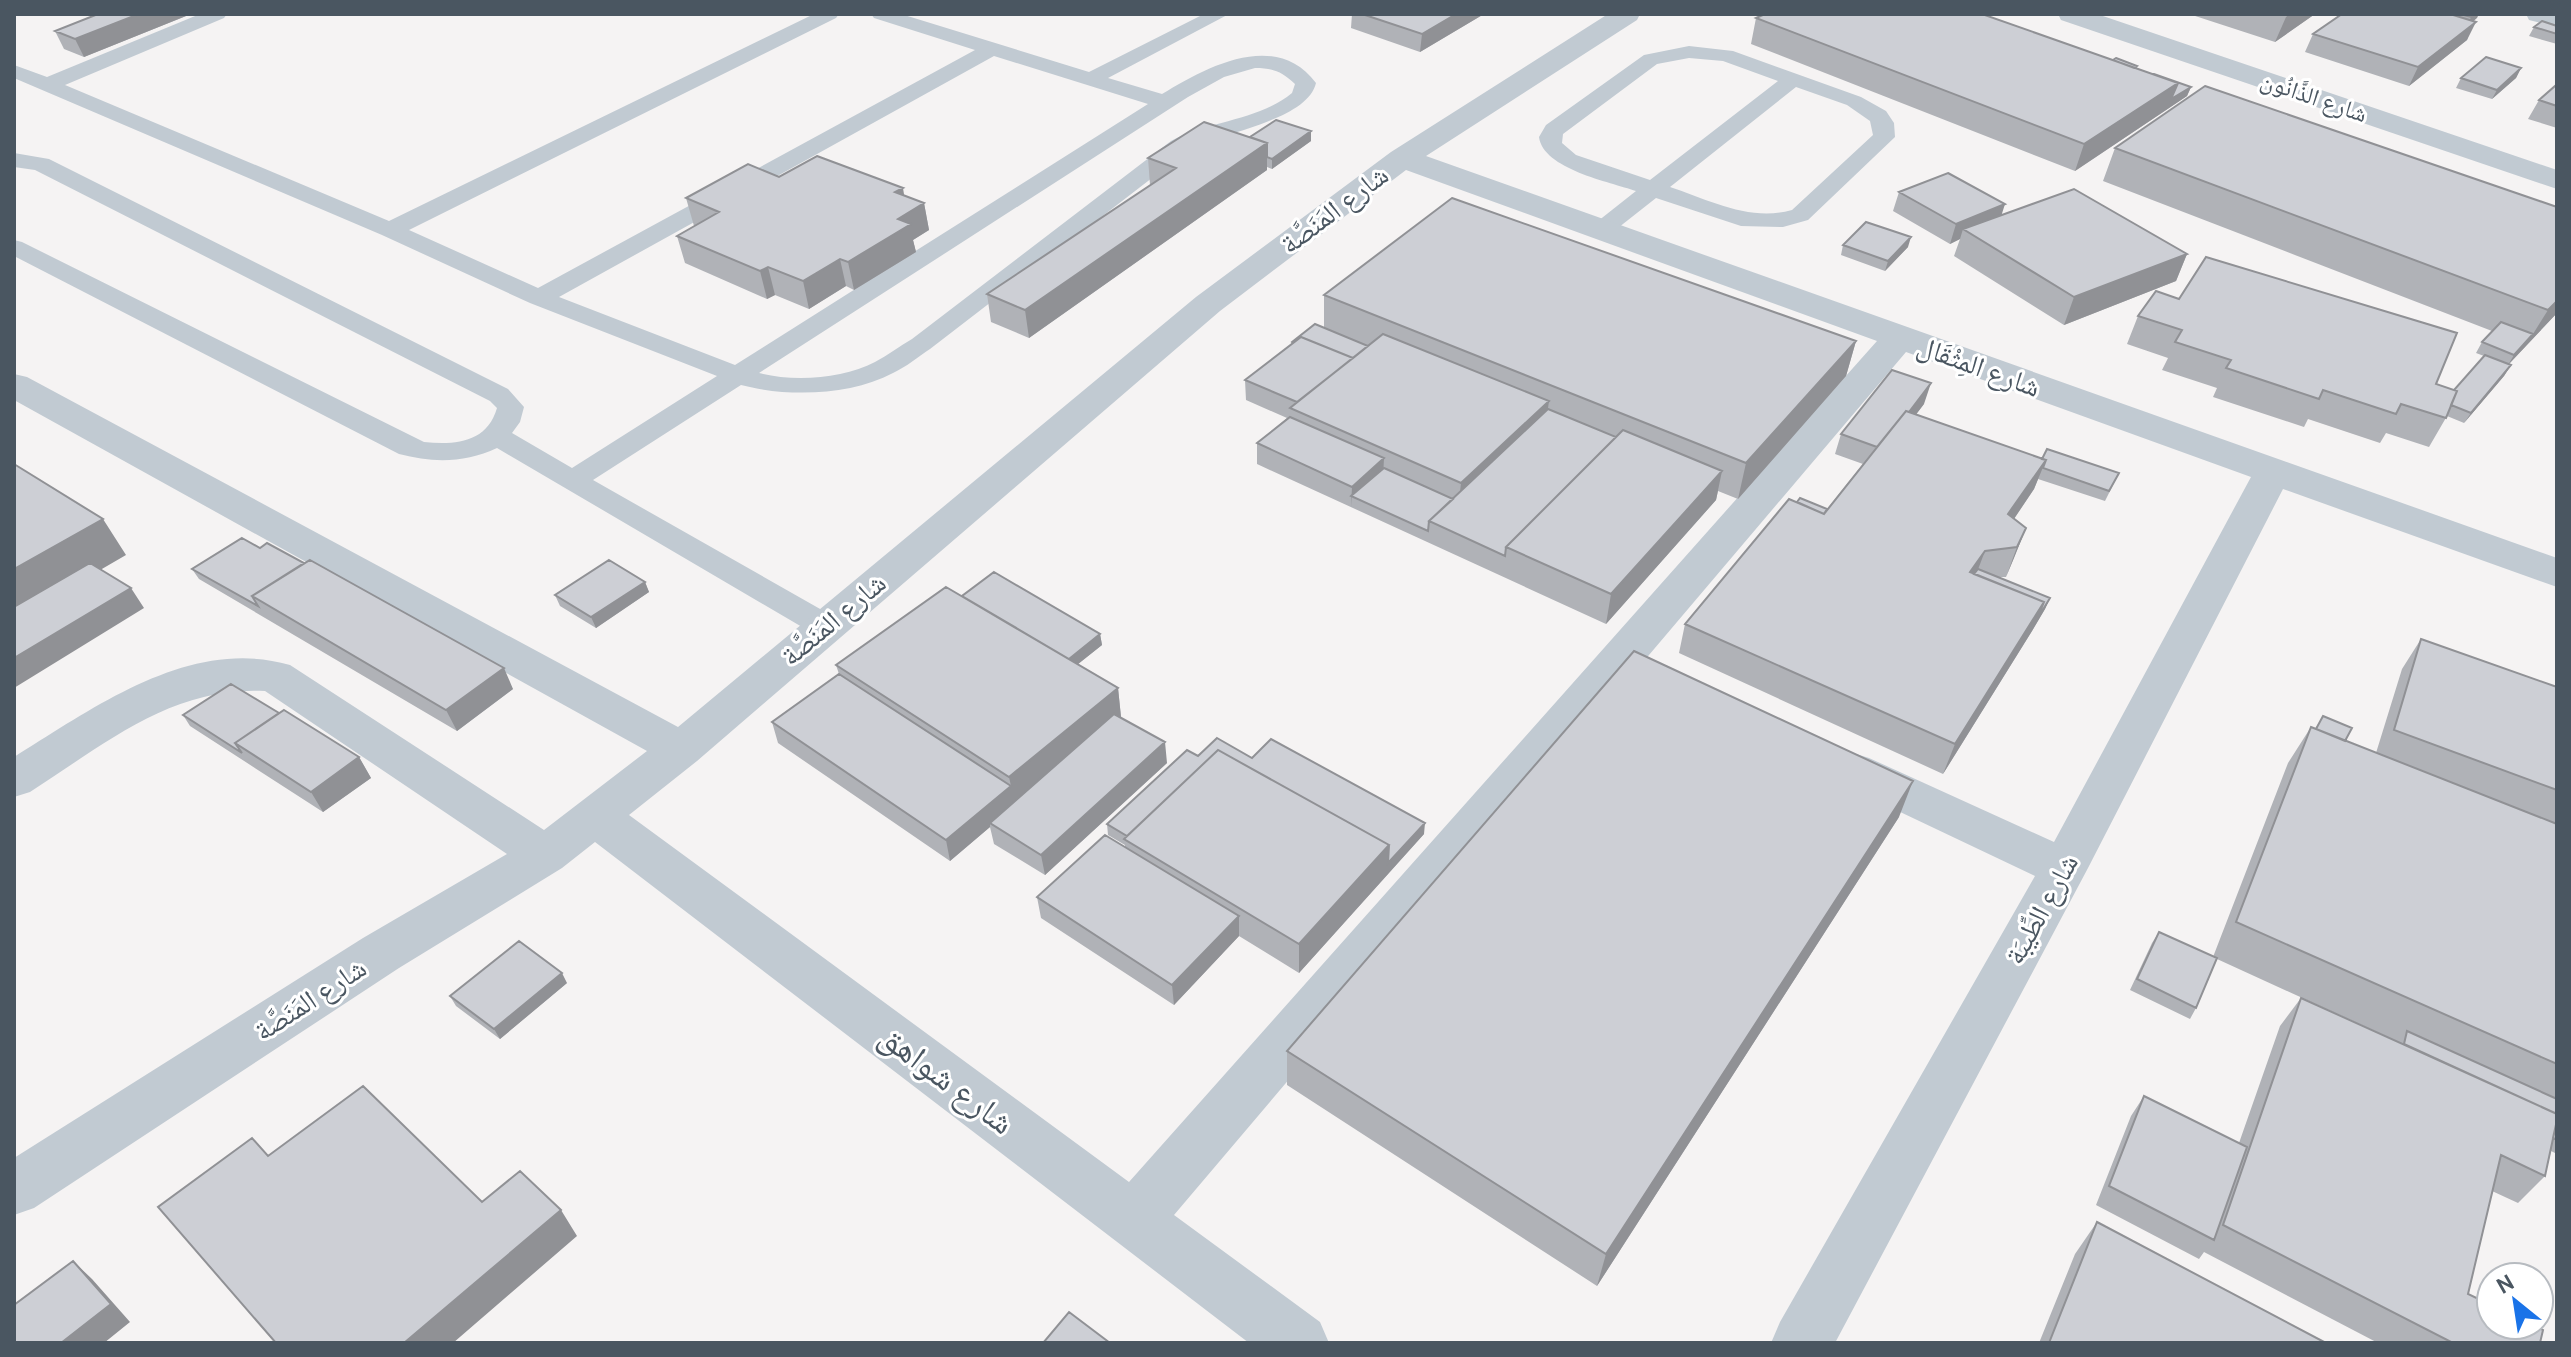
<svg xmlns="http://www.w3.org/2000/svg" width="2571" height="1357" viewBox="0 0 2571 1357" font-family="Cabin,'Noto Naskh Arabic',sans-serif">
<rect width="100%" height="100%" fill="#f5f3f3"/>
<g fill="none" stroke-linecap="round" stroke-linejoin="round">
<!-- lane -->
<path fill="#c1cad2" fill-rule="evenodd" d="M200 14H227L224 18 65 85 389 221 814 14H839L836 18 409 230 538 288 975 50 874 18 871 14H901L1089 72 1204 14H1229L1108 78 1162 94C1206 67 1276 29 1316 83 1307 121 1221 132 1187 151L930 349C918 357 906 367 893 373 850 396 787 397 741 385L593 480 836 618 841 626 836 634 825 637 814 634 497 448C465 463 433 463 399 454L14 256V240L22 242 424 442C455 445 487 443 497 408L490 401 35 170 14 167V153L49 159 508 389 524 407 520 422 512 433 572 468 717 376 530 303 382 235 14 78V65L47 77ZM994 56 1148 104 735 365 559 297ZM1255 68C1273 68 1282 72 1295 84L1292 93C1260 120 1209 121 1171 141L912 339C900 346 888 355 875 362 843 379 793 382 759 373L1188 97 1224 77Z
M1689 46 1733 51 1861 97 1886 111 1894 123 1895 137 1808 220 1783 227 1741 226 1656 198 1609 235H1593L1589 230 1593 225 1636 191C1610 182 1543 169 1539 137L1546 125 1644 55ZM1689 58 1723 61 1778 81 1650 180 1576 155 1562 143 1563 134 1657 64ZM1796 87 1847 105 1870 121 1873 135 1792 210C1750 222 1709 200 1670 187Z"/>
<!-- street -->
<path fill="#c1cad2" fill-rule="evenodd" d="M1608 14H1640L1637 20 1426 156 2557 558V587L2283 489 2088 868 1835 1343H1771L1780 1322 2035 876 1837 782 1830 770 1837 758 1853 753 1869 758 2054 842 2251 477 1906 352 1174 1215 1320 1322 1329 1343H1249L595 842 562 868 399 968 34 1208 14 1215V1158L363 938 507 854 265 691C172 686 105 744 30 792L14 797V757C94 708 190 636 290 665L544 830 647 751 14 400V374L27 377 678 727 1196 297 1391 152ZM1406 170 1877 341 1129 1182 629 815 697 761 1220 311Z
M2058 14H2097L2557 170V189L2061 20Z
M2526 14H2557V27L2529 20Z"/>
</g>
<!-- wall -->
<path fill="#b0b2b7" d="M98 14H191L84 57 64 49 55 31Z
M1352 14H1484L1420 52 1351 28Z
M2189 14H2315L2275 42Z
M2342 14H2479L2473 21 2467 40 2409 86 2305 52 2313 34Z
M1756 18 2113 60 2137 66 2136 68 2191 87 2187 96 2075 171 1751 44Z
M2557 26V44L2529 36 2534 27Z
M2521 68 2516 78 2492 99 2456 88 2461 78Z
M2557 87V128L2528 119 2539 100Z
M1250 137 1311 141 1272 169 1267 167V170L1029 338 991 322 987 294 1150 185 1148 158Z
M2115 148 2557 207V313L2509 364 2511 365 2504 376 2464 423 2447 416 2429 447 2386 433 2380 443 2308 419 2304 427 2213 397 2217 388 2162 370 2168 358 2127 344 2138 316 2436 384 2454 390 2484 356 2476 353 2482 342 2492 331 2103 181Z
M779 177 904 196 924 203 929 230 913 240 916 252 854 290 846 286 809 309 775 295 767 299 685 263 677 236 694 226 686 198Z
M1899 192 2002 215 2187 254 2176 281 2064 325 1954 256 1960 239 1950 244 1893 211Z
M1843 245 1908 247 1885 271 1841 255Z
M1324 295 1856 341 1846 376 1738 499 1718 491 1716 500 1606 624 1257 464V443L1287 418 1246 400 1245 380 1292 344V342L1324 328Z
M1924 404 1916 414 2042 459 2119 473 2105 501 2038 479 2034 489 2014 519 2026 528 2006 577H1998L2050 598 2045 609 2032 631 1943 774 1679 653 1685 624 1797 502 1827 509 1863 464 1835 454 1841 434Z
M260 548 513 689 457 731 199 579 192 569Z
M645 582 649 592 596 628 560 606 555 595Z
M962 596 1100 634 1102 645 1078 664 1118 688 1121 717 1167 763 1045 875 994 844 990 827 950 861 778 743 772 722 839 674 836 665Z
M2421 639 2557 687V1154L2551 1151 2545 1176 2518 1203 2492 1191 2468 1294 2540 1343H2378L2204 1252 2199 1259 2096 1205 2131 1116 2144 1096 2239 1143 2280 1026 2301 998 2399 1042 2217 959 2196 1008 2190 1019 2130 990 2152 943 2159 932 2213 957 2288 763 2311 727 2315 729 2323 716 2345 741 2376 753 2402 669Z
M279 713 359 757 371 778 323 812 190 726 183 715Z
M1198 756 1252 758 1424 834 1299 973 1239 936 1174 1005 1041 918 1037 897 1125 847V845L1108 835 1107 824Z
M1899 817 1597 1286 1287 1085V1051Z
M567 983 500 1039 456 1006 450 996Z
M2097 1222 2326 1343H2039L2075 1254Z"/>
<!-- shaded-wall -->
<path fill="#909195" d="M139 14H191L84 57 75 39Z
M1456 14H1484L1420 52 1422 34Z
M2290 14H2315L2275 42 2286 17Z
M2475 14H2479L2477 18 2467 27 2471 17Z
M2476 22 2467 40 2409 86 2418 67Z
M2521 68 2516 78 2492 99 2497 90Z
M2178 83 2191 87 2187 96 2075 171 2084 144Z
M1311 131V141L1272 169V159Z
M1267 143V170L1029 338 1025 310Z
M903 188 907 213 924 203 929 230 913 240 916 252 854 290 848 262 895 192Z
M2005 204 1999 223 1963 229 1960 239 1950 244 1956 224Z
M1911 237 1908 247 1885 271 1888 261Z
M2187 254 2176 281 2064 325 2074 297Z
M840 259 846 286 809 309 803 281Z
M768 267 775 295 767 299 760 271Z
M2557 301V313L2508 365 2514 355 2533 334 2548 310Z
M1856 341 1846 376 1738 499 1746 463Z
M2511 365 2504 376 2464 423 2471 413Z
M1931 383 1924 404 1875 469 1881 448Z
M1549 401 1545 430 1459 501 1461 483Z
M1384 458 1383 478 1351 496V507L1352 487Z
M2046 460 2034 489 1997 544 2008 514Z
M1722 471 1716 500 1606 624 1611 594Z
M103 519 126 555 14 620V569Z
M2026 528 2014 558 2006 577 2017 547Z
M1985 551 1974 580 1970 572Z
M645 582 649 592 596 628 591 617Z
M131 588 144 608 14 688V658Z
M2050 598 2045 609 2032 631 1943 774 1955 744 2044 602Z
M1100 634 1102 645 1058 680 1057 669Z
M504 668 513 689 457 731 446 710Z
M1118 688 1121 717 990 823V827L950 861 946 840 1011 786 1009 777Z
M1165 742 1167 763 1045 875 1041 855Z
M359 757 371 778 323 812 311 792Z
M1913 781 1899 817 1597 1286 1606 1254Z
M1425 823 1424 834 1299 973V944L1389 845Z
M1239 916V936L1174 1005 1172 985Z
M562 973 567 983 500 1039 494 1029Z
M561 1210 577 1236 453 1343H404Z
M73 1261 92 1279 130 1322 104 1343H61Z"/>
<!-- building -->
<path fill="#cdcfd5" stroke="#909195" stroke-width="2" d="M98 14H139L75 39 55 31Z
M1362 14H1456L1422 34Z
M1765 14H1982L2178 83 2084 144 1756 18Z
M2342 14H2450L2476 22 2418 67 2313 34Z
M2460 14H2475L2471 17Z
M2542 21 2557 26V34L2534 27Z
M2486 57 2521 68 2497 90 2461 78Z
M2116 58 2137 66 2134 68 2113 60Z
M2153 74H2154L2191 87 2171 99 2178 83Z
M2205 86 2557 207V301L2548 310 2115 148Z
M2555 86 2557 87V106L2539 100Z
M1276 120 1311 131 1272 159 1267 157V143L1250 137Z
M1204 122 1267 143 1025 310 987 294 1176 168 1148 158Z
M817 156 903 188 895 192 924 203 898 219 911 224 848 262 840 259 803 281 768 267 760 271 677 236 719 212 686 198 748 164 779 177Z
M1948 173 2005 204 1956 224 1899 192Z
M2074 189 2187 254 2074 297 1963 229Z
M1452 198 1856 341 1746 463 1324 295Z
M1866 222 1911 237 1888 261 1843 245Z
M2206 257 2457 333 2436 384 2457 391 2446 418 2401 404 2396 414 2323 390 2319 399 2226 368 2231 360 2175 342 2182 330 2138 316 2156 291 2179 299Z
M2501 322 2533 334 2514 355 2482 342Z
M1315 324 1368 346 1353 358 1301 337 1293 343 1292 342Z
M1383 334 1549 401 1461 483 1290 408Z
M1301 337 1353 358 1297 402 1245 380Z
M2485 355 2511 365 2471 413 2451 405 2457 391 2454 390Z
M1892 370 1931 383 1909 412 1906 411 1877 447 1841 434Z
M1548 409 1616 437 1506 547 1505 556 1429 521Z
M1906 411 2046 460 2008 514 2026 528 2017 547 1985 551 1970 572 2044 602 1955 744 1685 624 1789 499 1824 514Z
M1290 417 1384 458 1352 487 1257 443Z
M1623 430 1722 471 1611 594 1506 547Z
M2047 449 2119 473 2109 491 2043 468 2046 460 2042 459Z
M14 464 103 519 14 569Z
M1384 468 1453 499 1429 521 1428 531 1351 496Z
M1800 498 1827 509 1824 514 1797 502Z
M242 538 260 548 267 543 304 563 252 596 258 606 192 569Z
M310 560 504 668 446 710 252 596Z
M609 560 645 582 591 617 555 595Z
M90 563 131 588 14 658V607Z
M1978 569 2050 598 2036 621 2044 602 1974 574Z
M994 572 1100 634 1069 659 962 596Z
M946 587 1118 688 1009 777 836 665Z
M2421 639 2557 687V790L2394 730Z
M1634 651 1913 781 1606 1254 1287 1051Z
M839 674 1011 786 946 840 772 722Z
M231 684 279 713 235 743 242 753 183 715Z
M284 710 359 757 311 792 235 743Z
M1114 714 1165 742 1041 855 990 823Z
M2323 716 2352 728 2345 741 2316 729Z
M2311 727 2557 824V1064L2236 922Z
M1217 738 1252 758 1271 739 1425 823 1388 863 1389 845 1218 750 1127 836 1107 824 1187 750 1198 756Z
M1218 750 1389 845 1299 944 1124 839Z
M1105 835 1239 916 1172 985 1037 897Z
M2159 932 2217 958 2196 1008 2137 979Z
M519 941 562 973 494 1029 450 996Z
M2301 998 2557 1114V1120L2545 1176 2501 1155 2468 1294 2491 1305V1325H2532L2543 1330 2540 1343H2453L2223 1225Z
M2407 1031 2557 1099V1114L2404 1044Z
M363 1086 482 1202 520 1171 561 1210 404 1343H276L158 1207 252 1138 268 1156Z
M2144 1096 2247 1147 2214 1240 2109 1186Z
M2557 1120V1139L2553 1138Z
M2097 1222 2326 1343H2049Z
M73 1261 111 1304 61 1343H14V1305Z
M1069 1312 1110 1343H1043Z"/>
<g text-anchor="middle" stroke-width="6" stroke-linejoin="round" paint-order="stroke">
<!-- far-street labels -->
<g font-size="24" fill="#4a5661" stroke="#fff">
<text transform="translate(2314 97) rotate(19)" y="8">شارع الذَّانُون</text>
</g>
<!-- street labels -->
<g font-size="28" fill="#4a5661" stroke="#fff">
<text transform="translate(1334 209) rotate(-37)" y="10">شارع المَنَصَّة</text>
<text transform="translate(1979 366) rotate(20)" y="10">شارع المِثْقَال</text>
<text transform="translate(833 619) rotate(-40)" y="10">شارع المَنَصَّة</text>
<text transform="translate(2041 909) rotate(-61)" y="10">شارع الطِّيبَة</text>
<text transform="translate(310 999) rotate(-33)" y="10">شارع المَنَصَّة</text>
</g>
<!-- near-street labels -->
<g font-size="34" fill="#4a5661" stroke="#fff">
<text transform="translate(947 1079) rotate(37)" y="12">شارع شواهق</text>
</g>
</g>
<!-- border -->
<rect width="2571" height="1357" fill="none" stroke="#4a5661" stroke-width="32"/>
<!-- north arrow -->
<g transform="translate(2515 1301) rotate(330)"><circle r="38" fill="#ffffff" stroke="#b7bbc0" stroke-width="2"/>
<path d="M0-6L14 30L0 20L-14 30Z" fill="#1a73e8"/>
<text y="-12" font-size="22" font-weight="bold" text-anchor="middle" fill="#4a5661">N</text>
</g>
</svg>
